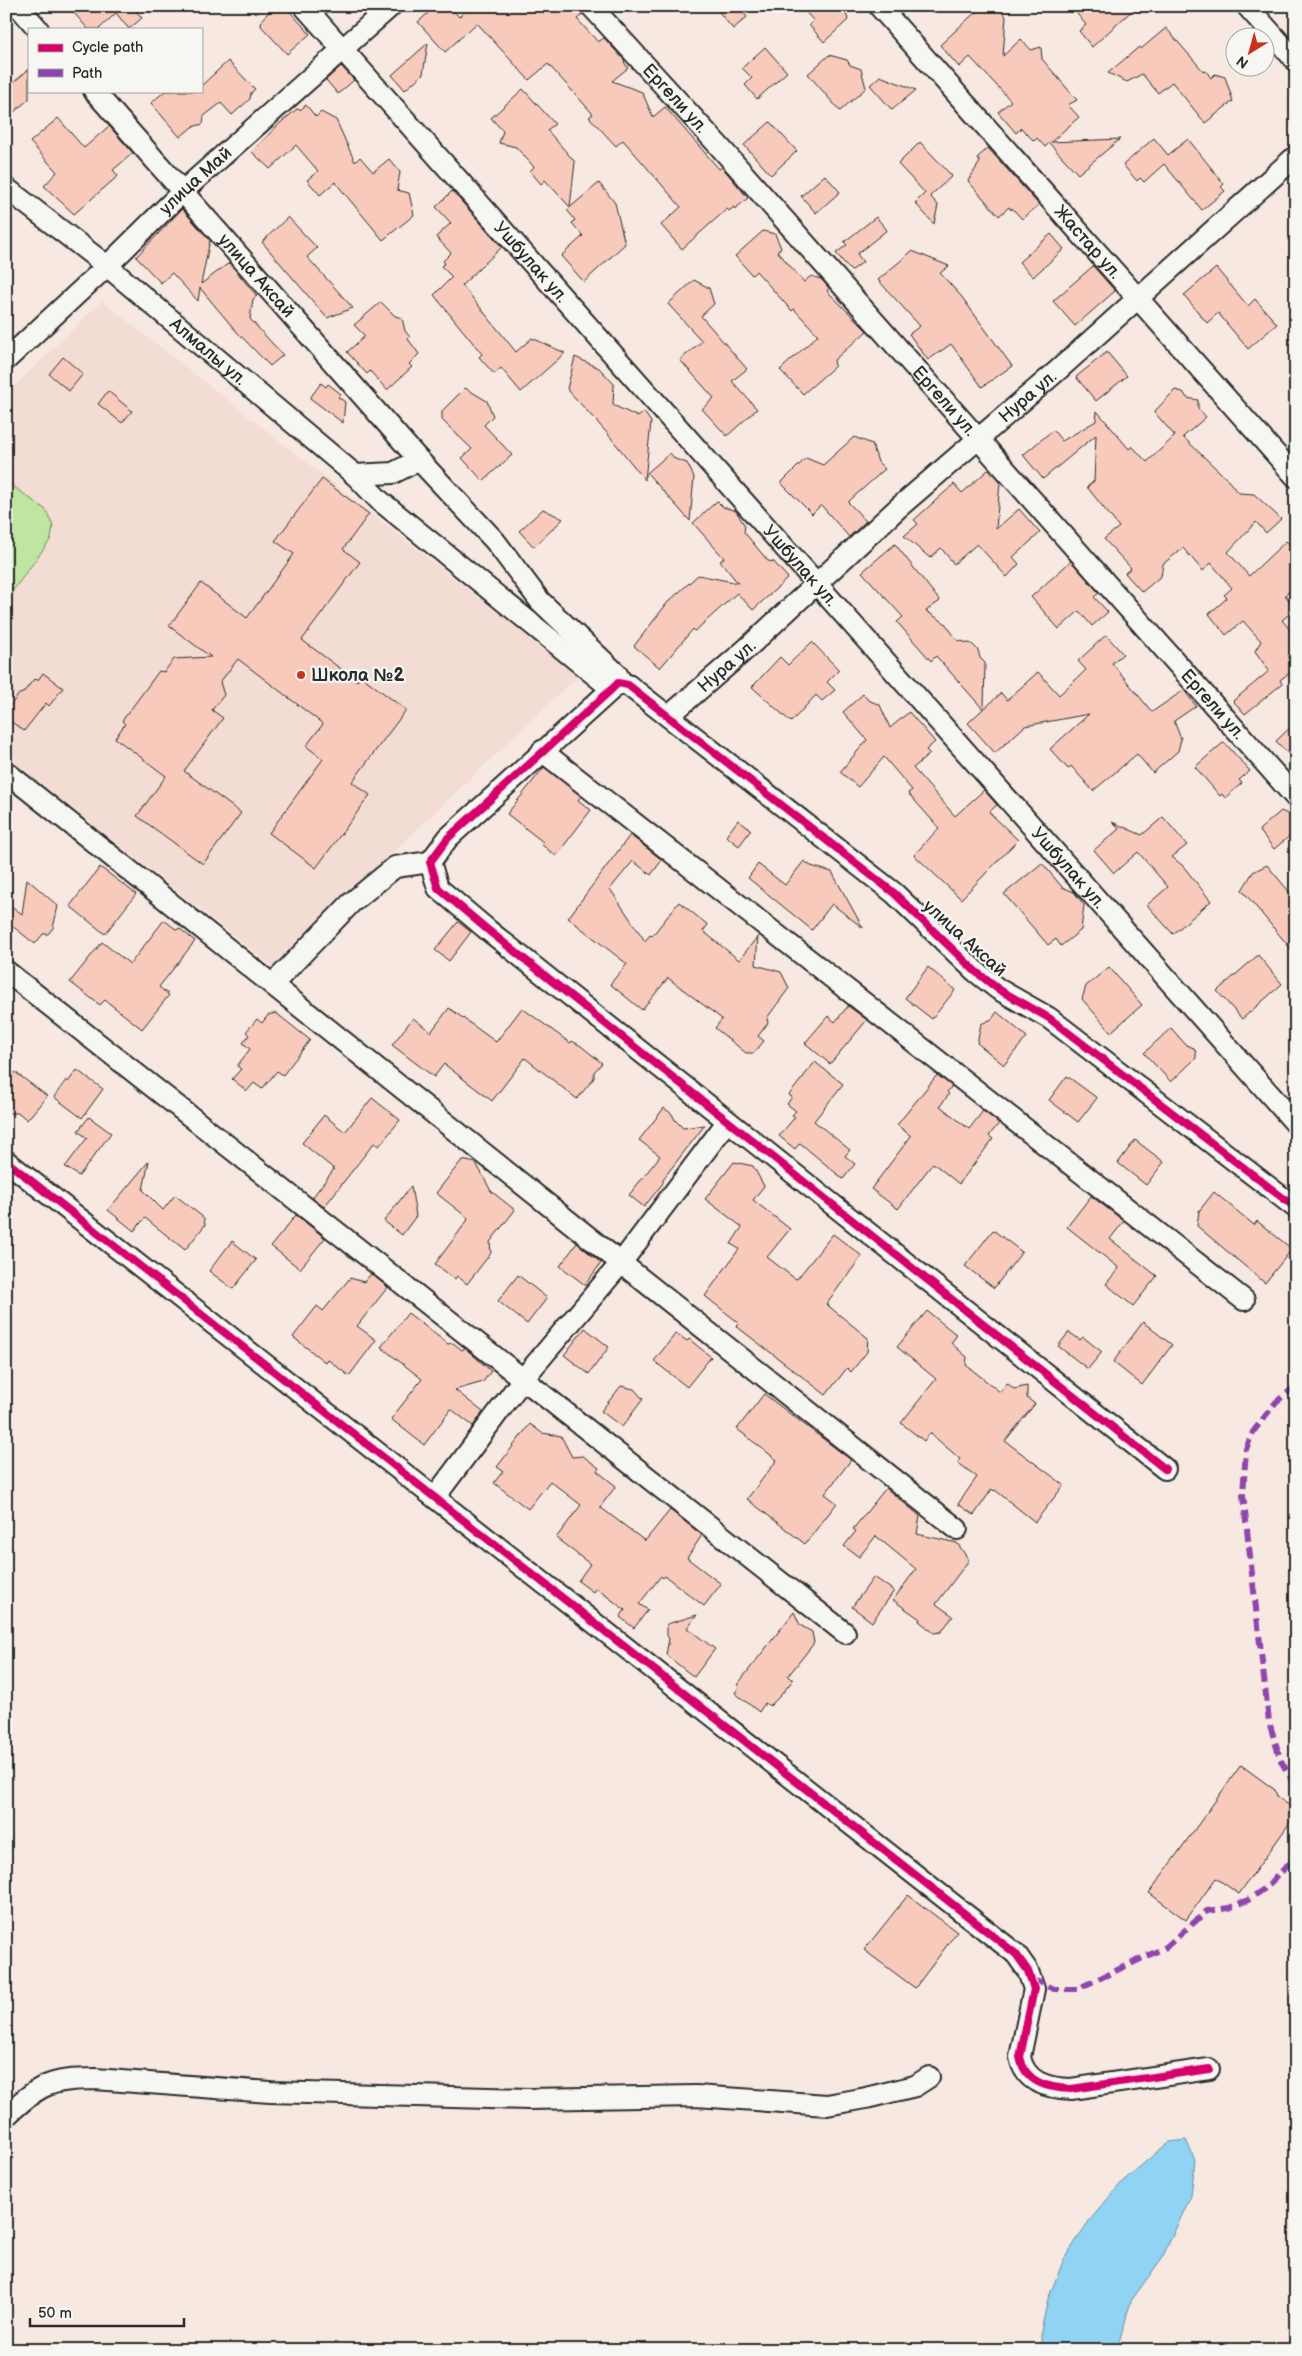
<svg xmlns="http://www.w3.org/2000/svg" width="1302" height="2356" viewBox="0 0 1302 2356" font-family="'Balsamiq Sans',sans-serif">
<rect width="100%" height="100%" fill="#f7e9e2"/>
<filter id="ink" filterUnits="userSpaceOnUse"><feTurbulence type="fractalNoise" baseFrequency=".02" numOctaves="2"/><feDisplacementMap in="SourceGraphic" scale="10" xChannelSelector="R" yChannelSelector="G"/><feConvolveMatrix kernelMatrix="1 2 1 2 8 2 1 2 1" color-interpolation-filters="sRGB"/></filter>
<g filter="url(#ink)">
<!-- built -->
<path fill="#f3dcd4" d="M102 301 578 676 273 967 6 756V394Z"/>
<!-- green -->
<path fill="#bee6a1" stroke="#748866" d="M6 481 46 510 53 525 51 539 6 600Z"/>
<!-- water -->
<path fill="#91d3f2" stroke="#6890a2" d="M1186 2140 1195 2160 1191 2196 1162 2258 1131 2301 1117 2350H1041V2331L1048 2299 1064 2259 1089 2221 1123 2181 1169 2142Z"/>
<!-- building -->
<path fill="#f8cabc" stroke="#2b2b2b" d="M68 6H132L142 18 129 29 116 13 99 29H88Z
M275 6H285L310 34 287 54 261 26 262 19Z
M436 6H449L459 17 467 9 470 12 477 6H579L583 14 577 19 598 42 604 38 625 61 624 62 628 68 612 81 642 92 653 117 665 107 719 169 722 167 748 198 735 209 734 207 729 211 727 209 682 249 661 225 681 207 623 140 616 146 589 117 593 114 548 64 529 80 477 23 445 52 418 22Z
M714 6H738L747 17 733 29Z
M800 6H844L848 20 824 42 809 25 814 21Z
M982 6 1002 8 1006 17 1003 56 1021 39 1031 50 1041 47 1042 59 1077 100 1068 105 1079 117 1051 142 1120 139 1078 174 1049 143 1045 147 1037 138 1034 141 1021 128 1016 133 998 112 1011 101 970 57 959 67 940 45Z
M1071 6H1137L1092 47 1079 31 1086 25Z
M1166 28 1204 72 1206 71 1211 78 1215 74 1225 77 1233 101 1205 123 1172 82 1158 93 1142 74 1127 82 1108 73 1139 47 1141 49Z
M428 43 423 74 405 90 392 75Z
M765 47 787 72 757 99 745 85 752 78 742 68Z
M829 55 847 60 850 65 861 69 866 88 840 111 808 74Z
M228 61 255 89 251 93 250 99 232 115 221 103 204 116 203 124 192 127 180 137 151 103 165 91H201V86Z
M341 66 354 80 338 94 326 80Z
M29 69V99L6 119V89Z
M880 76 916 90 892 110 870 85Z
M523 89 555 124 547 130 575 162 570 207 545 180 541 184 530 171 534 167 516 147 499 143 503 131 491 118Z
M306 105 316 117 321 112 336 120 355 162 360 157 373 172 389 159 400 172 397 190 409 193 414 215 383 240 335 182 320 195 307 180 318 171 296 145 270 169 252 152 278 125 297 109 300 110Z
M58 118 84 148 109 126 133 153 113 170 118 176 74 214 44 186 57 172 30 142Z
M770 122 797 151 771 175 744 145Z
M1154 138 1168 155 1188 139 1224 184 1221 187 1225 191 1202 210 1164 164 1144 182 1140 178 1137 181 1123 165Z
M920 142 952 176 930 196 938 205 934 224 915 203 925 193 898 164Z
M988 148 1039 205 1022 219 1012 208 1011 210 1009 207 999 216 968 181 980 162 977 158Z
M825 175 840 192 816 213 801 196Z
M599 183 615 203 625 244 584 282 561 256 583 236 572 223 575 220 567 210Z
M452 191 502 247 462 285 516 352 532 338 565 353 521 392 501 368 494 374 479 357 482 354 434 295 452 277 441 266 445 263 443 261 451 253 436 237 451 223 436 207Z
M182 209 210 240 201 284 229 263 257 296 253 299 250 319 283 355 270 366 236 331 200 288 198 301 172 273 161 283 136 257Z
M288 217 317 248 307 257 353 308 327 318 262 242Z
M876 217 887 230 857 254 863 262 851 271 836 253 847 245 844 242Z
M763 231 775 234 781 248 777 251 804 282 811 276 821 279 829 288 827 291 867 331 834 360 835 366 803 394 780 370 818 335 794 309 792 311 756 271 752 275 735 256Z
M1051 234 1064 249 1033 277 1019 262Z
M912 251 949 266 940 273 961 296 1012 366 982 387 951 344 928 360 909 334 920 326 878 280Z
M1093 266 1115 291 1075 326 1053 301Z
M1216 268 1248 306 1255 299 1277 324 1248 349 1218 313 1207 323 1184 295Z
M694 280 709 288 714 304 701 316 747 369 732 381 757 409 727 436 702 409 714 398 680 360 702 341 668 304Z
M381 302 395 316 402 318 405 331 410 337 408 339 419 354 409 364 412 367 387 390 370 371 367 374 347 352 365 336 354 325Z
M1107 352 1127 376 1096 401 1076 377Z
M63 357 83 374 69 391 49 374Z
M575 357 599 368 614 384 613 405 638 417 644 412 651 422 645 480 607 433 567 389Z
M321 383 326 387 328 384 341 394 338 397 345 402 343 423 310 398Z
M465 388 487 401 493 416 484 425 512 455 483 481 462 458 472 449 442 420V411Z
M1175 390 1183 392 1187 398 1198 400V408L1206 417 1183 437 1224 476 1239 493 1254 494 1281 519 1266 533 1256 522 1228 552 1249 576 1286 541 1296 550V584L1285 595 1296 609 1282 620 1296 637V668L1280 680 1282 684 1245 714 1233 701 1269 671 1255 651 1261 641 1243 621 1226 635 1209 614 1227 598 1224 595 1232 588 1211 563 1203 571 1183 548 1163 564 1161 576 1142 592 1125 573 1131 568 1104 539 1119 527 1087 487 1094 481 1096 435 1043 479 1023 455 1053 430 1062 441 1096 421 1097 411 1129 449 1132 446 1147 462 1175 436 1154 412Z
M108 391 132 411 122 423 98 404Z
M854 437 872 444 878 462 885 469 848 502 866 521 849 537 821 505 812 514 781 483 806 458 823 465Z
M670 453 675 459 687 463 694 477 690 521 647 473Z
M988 470 1000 482 996 529 1019 509 1040 533 1013 557 1019 564 1007 577 977 544 954 564 941 548 930 558 904 536 918 524 914 520 954 484 962 493Z
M322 479 369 514 343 549 360 562 302 640 357 681 361 676 406 710 352 782 370 795 316 868 269 833 323 759 306 746 323 724 238 659 220 682 224 695 212 710 223 718 184 771 241 813 203 864 137 816 166 776 115 738 125 724 122 721 159 671 164 672 174 659 211 657 169 626 201 583 247 618 294 554 275 541Z
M717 501 723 507 736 511 745 526 744 532 768 561 774 562 788 578 753 610 737 593 695 631 693 629 660 668 634 646 668 602 698 575 738 583 720 561 724 558 693 523Z
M543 509 563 519 534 547 519 531Z
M895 544 940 601 926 611 945 623 957 640 972 644 978 650 980 658 985 663 984 709 1001 693 1007 700 1038 672 1059 695 1086 670 1078 661 1106 635 1123 654 1112 663 1152 712 1184 690 1196 706 1174 721 1181 739 1178 751 1153 773 1137 754 1093 791 1071 766 1068 769 1050 749 1089 714 1025 726 995 753 968 723 983 709 936 656 931 661 897 622 903 617 862 572Z
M1071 561 1099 593 1094 597 1108 612 1092 626 1079 611 1059 629 1031 597Z
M812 642 839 670 827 682 835 690 822 701 816 695 791 722 752 687 780 657 788 665Z
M43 673 63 688 49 706 46 703 24 731 6 718V711L19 694 23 693 34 679 38 680Z
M863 694 868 700 880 705 890 728 909 712 935 742 926 750 930 754 913 768 955 816 984 790 997 805 989 812 1018 840 961 899 914 855 939 828 908 793 912 790 884 757 858 787 840 772 867 740 843 712Z
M1296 722V762L1276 741Z
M1224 742 1250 771 1239 780 1242 783 1225 798 1222 794 1220 796 1195 767Z
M544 767 581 796 578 800 591 810 556 856 541 844 543 842 507 814Z
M1281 811 1294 817 1296 831 1274 849 1259 830Z
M1163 817 1187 845 1172 857 1183 866 1211 901 1173 934 1147 905 1168 887 1138 852 1114 873 1094 850 1119 829 1112 822 1142 835Z
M738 820 751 830 739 846 726 836Z
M630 835 662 860 651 875 633 861 610 889 645 941 650 935 652 936 679 902 708 925 703 931 739 960 758 936 756 965 781 972 789 988 767 1018 768 1023 758 1036 764 1041 754 1053H746L715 1028 722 1019 668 978 642 1010 610 984 627 964 568 918Z
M804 861 811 866 832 872 863 928 832 904 812 930 748 878 758 864 785 885Z
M1042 863 1062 887 1074 892 1084 905 1081 930 1061 946 1056 939 1048 945 1004 894Z
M1267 865 1296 900V955L1242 890 1253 872Z
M100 867 136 894 105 934 70 906Z
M27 879 58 906 53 928 48 934H43L35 944 6 921V902L22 914Z
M164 920 177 930 179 928 195 941 159 987 169 995 142 1029 105 1000 100 1005 70 982 102 942 130 964Z
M458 922 471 932 449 961 435 950Z
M1258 955 1282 984 1242 1019 1217 991Z
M928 967 955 990 932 1019 905 998Z
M1109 967 1142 1005 1111 1032 1082 999 1086 986Z
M848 1006 867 1020 830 1064 805 1043 828 1016 835 1022Z
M449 1008 496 1042 522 1008 570 1043 572 1041 581 1046 602 1063 594 1072V1078L577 1099 525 1058 492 1101 444 1064 434 1077 392 1045 413 1018 431 1032Z
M997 1012 1027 1037 1004 1065 977 1043 981 1024 992 1019Z
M276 1013 310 1040 283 1075 277 1071 262 1089 254 1083 247 1091 232 1079 241 1069 237 1066 250 1049 243 1043 249 1035 246 1032 257 1019 262 1023 268 1015Z
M1171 1028 1186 1045 1194 1048 1196 1053V1058L1171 1082 1144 1053Z
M815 1062 843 1084 814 1121 850 1150 845 1156 855 1164 843 1179 800 1143 795 1149 779 1136 795 1117 792 1115 796 1111 787 1104 792 1097 789 1095Z
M77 1070 103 1089 82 1118 54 1097 66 1080 68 1082Z
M15 1072 47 1096 27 1120 19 1113H6V1085Z
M937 1075 952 1086 947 1092 949 1094 940 1106 969 1129 983 1111 999 1123 989 1136 993 1139 959 1184 933 1163 898 1209 871 1189 911 1136 897 1125Z
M1067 1076 1097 1098 1078 1122 1049 1100Z
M372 1098 400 1120 379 1146 374 1143 324 1207 312 1198 334 1169 302 1143 324 1115 345 1132Z
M664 1108 672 1114 675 1120 683 1128 705 1125 663 1179V1183L644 1207 629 1195 660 1156 639 1140Z
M89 1117 111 1133 79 1176 65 1167 87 1138 78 1131Z
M1135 1140 1164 1162 1146 1185 1118 1163Z
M462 1160 476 1163 491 1191 515 1210 490 1242 491 1253 467 1284 457 1276 455 1279 435 1264 467 1221 468 1218 436 1193Z
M149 1161 143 1190 163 1210 175 1195 204 1218 205 1225 185 1250 145 1218 134 1231 108 1210Z
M734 1162 753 1166 764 1186 753 1200 790 1229 767 1257 794 1278 797 1279 833 1234 862 1256 826 1304 868 1338 867 1352 851 1372 847 1368 826 1395 736 1326 739 1323 705 1296 739 1249 731 1244 742 1227 705 1199Z
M411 1186 416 1216 402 1235 384 1221Z
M1214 1192 1254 1225 1257 1221 1292 1249 1265 1283 1197 1226 1199 1211Z
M1091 1196 1124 1221 1110 1239 1157 1276 1133 1306 1106 1284 1119 1268 1067 1227Z
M296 1215 325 1238 300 1269 271 1246Z
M993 1230 1022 1252 994 1288 965 1266Z
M232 1241 256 1260 233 1289 209 1271Z
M577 1243 601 1263 585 1285 560 1266Z
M371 1274 388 1287 357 1326 376 1340 349 1376 327 1359 325 1362 293 1337 317 1306 323 1311 350 1278 364 1282Z
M518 1275 547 1298 527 1324 498 1301Z
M927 1311 957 1335 951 1343 967 1357 966 1365 1000 1392 1007 1383 1014 1389 1027 1386V1398L1035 1404 1005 1441 1064 1485 1035 1522 995 1490 994 1491 992 1489 974 1515 958 1504 977 1477 957 1462 960 1459 930 1433 924 1441 901 1423 936 1379 897 1347Z
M408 1313 448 1344 453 1343 462 1350 465 1348 491 1371 483 1382 455 1390 483 1412 473 1426 451 1409 424 1445 391 1419 422 1379 381 1347Z
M1143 1322 1172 1345 1142 1385 1113 1362Z
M585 1328 609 1347 589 1374 564 1355Z
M1069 1332 1080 1340 1083 1337 1102 1352 1088 1369 1058 1346Z
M676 1333 687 1341 689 1339 711 1357 687 1387 654 1361Z
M621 1386 634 1389 643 1399 622 1427 601 1411Z
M764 1394 851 1460 825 1494 837 1503 805 1544 747 1499 777 1460 737 1429Z
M530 1424 542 1433 561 1436 572 1457 583 1456 599 1468 597 1471 616 1486 600 1507 645 1541 670 1510 702 1535 687 1558 721 1584 704 1606 665 1576 663 1578 661 1576 639 1604 648 1610 634 1628 620 1617 625 1610 596 1588 593 1592 578 1581 590 1564 556 1538 581 1505 550 1481 528 1509 494 1483 503 1471 497 1467Z
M886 1488 920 1516 917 1534 957 1543 969 1560 936 1604 953 1616 941 1632 934 1633 919 1621 920 1619 893 1600 916 1569 876 1536 859 1557 844 1546 856 1531 853 1529Z
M874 1577 894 1591 872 1622 852 1607Z
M794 1612 800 1625 812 1632 814 1643 788 1676 793 1680 780 1696 770 1706 765 1703 759 1712 735 1693 739 1687 737 1685Z
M697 1615 687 1628 715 1649 694 1677 666 1655 669 1638 667 1636V1624Z
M1241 1765 1275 1790 1277 1796 1296 1811V1814L1239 1894 1216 1878 1186 1920 1149 1893Z
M908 1895 957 1932 915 1988 864 1950Z"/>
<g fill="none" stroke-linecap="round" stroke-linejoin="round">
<!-- street casing -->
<g stroke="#2b2b2b" stroke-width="24">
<g id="street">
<path d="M18 6 38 29"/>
<path id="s1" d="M304 6 1296 1124"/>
<path id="s2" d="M591 6 719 146 1296 798"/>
<path id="s3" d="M879 6 1296 477"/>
<path d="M1247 6 1296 61"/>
<path id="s4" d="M94 91 419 460 495 541 540 601 617 674 622 683"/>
<path id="s5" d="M6 188 107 266 355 475 379 500 612 689"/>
<path id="s6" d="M6 360 107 266 183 191 391 6"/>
<path d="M355 475 393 473 419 460"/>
<path id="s7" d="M670 715 745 650 898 508 1057 371 1296 156"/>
<path d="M542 751 1244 1300"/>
<path d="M6 772 621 1263 727 1122"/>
<path d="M6 971 523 1379 435 1497"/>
<path d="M273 984 351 903 395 867 430 862"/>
<path d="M6 1161 1016 1954 1028 1971 1034 1989 1020 2057C1025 2083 1048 2088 1071 2089L1209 2069"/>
<path d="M1165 1469 489 931 438 888 430 862 448 838 612 689 618 683 628 685 894 893 975 971 998 989 1049 1018 1296 1208"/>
<path d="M845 1633 523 1379 621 1263 957 1529"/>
<path d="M6 2116C39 2085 49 2079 95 2079L270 2092 529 2099 696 2096 827 2105 866 2098 915 2086 929 2077"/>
</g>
</g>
<!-- street -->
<use href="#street" stroke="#f6f6f2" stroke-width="20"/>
<!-- quiet -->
<path stroke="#8e44ad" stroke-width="6" stroke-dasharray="12 6" stroke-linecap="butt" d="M1296 1386 1276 1402 1253 1432 1246 1449 1243 1495 1269 1722 1281 1761 1296 1787
M1031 1979 1054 1989H1077L1166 1947 1207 1911 1229 1908 1248 1900 1264 1889 1296 1857"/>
<!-- cycleway casing -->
<g stroke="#f6f6f2" stroke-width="11">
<path id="cycleway" d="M6 1161 1016 1954 1028 1971 1034 1989 1020 2057C1025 2083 1048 2088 1071 2089L1209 2069
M1165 1469 489 931 438 888 430 862 448 838 612 689 618 683 628 685 894 893 975 971 998 989 1049 1018 1296 1208"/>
</g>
<!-- cycleway -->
<use href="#cycleway" stroke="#d6006c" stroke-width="8"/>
</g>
</g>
<!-- markers -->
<circle fill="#c8321e" stroke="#f6f6f2" stroke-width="2" cx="301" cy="675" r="5"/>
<g text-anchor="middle" stroke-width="4.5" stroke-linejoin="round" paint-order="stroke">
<!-- street labels -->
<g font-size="18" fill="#2b2b2b" stroke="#f6f6f2">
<text dy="6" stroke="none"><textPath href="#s2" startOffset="125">Ергели ул.</textPath></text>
<text dy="6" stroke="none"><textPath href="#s6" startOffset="261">улица Май</textPath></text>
<text dy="6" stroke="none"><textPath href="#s3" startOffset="315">Жастар ул.</textPath></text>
<text dy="6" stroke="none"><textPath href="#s1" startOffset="342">Ушбулак ул.</textPath></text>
<text dy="6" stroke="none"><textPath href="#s4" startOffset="246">улица Аксай</textPath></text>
<text dy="6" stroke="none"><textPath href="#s5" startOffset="260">Алмалы ул.</textPath></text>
<text dy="6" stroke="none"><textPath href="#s7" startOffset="479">Нура ул.</textPath></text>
<text dy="6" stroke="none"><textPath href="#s2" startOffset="530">Ергели ул.</textPath></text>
<text dy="6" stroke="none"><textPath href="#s1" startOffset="748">Ушбулак ул.</textPath></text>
<text dy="6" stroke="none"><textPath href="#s7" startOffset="75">Нура ул.</textPath></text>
<text dy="6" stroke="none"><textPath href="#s2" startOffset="935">Ергели ул.</textPath></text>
<text dy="6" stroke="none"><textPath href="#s1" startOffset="1152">Ушбулак ул.</textPath></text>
<text transform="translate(965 938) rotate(42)" y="6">улица Аксай</text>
</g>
<!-- poi labels -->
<g font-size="18" font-weight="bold" fill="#2b2b2b" stroke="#f6f6f2" text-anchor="start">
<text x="311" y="681">Школа №2</text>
</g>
</g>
<!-- margin -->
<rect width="1302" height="2356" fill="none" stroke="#f6f6f2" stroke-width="25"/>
<rect x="12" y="12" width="1277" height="2331" fill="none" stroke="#2b2b2b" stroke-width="2" filter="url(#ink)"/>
<!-- legend -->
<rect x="28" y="28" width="175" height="65" fill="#f6f6f2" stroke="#a5a5a2"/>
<rect x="38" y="44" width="25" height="8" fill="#d6006c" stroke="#a5a5a2"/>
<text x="72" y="52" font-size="15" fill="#2b2b2b">Cycle path</text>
<rect x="38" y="69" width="25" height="8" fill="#8e44ad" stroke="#a5a5a2"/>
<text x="72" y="78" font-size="15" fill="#2b2b2b">Path</text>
<!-- north arrow -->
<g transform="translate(1250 52) rotate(217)"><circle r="24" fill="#f6f6f2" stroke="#a5a5a2"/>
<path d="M0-4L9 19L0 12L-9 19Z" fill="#c8321e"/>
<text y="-8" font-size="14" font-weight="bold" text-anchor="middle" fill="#2b2b2b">N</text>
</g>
<!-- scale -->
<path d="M30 2318v8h154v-8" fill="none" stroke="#2b2b2b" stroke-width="2.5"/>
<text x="38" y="2318" font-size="15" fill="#2b2b2b" stroke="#f6f6f2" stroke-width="4" paint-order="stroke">50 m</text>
</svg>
